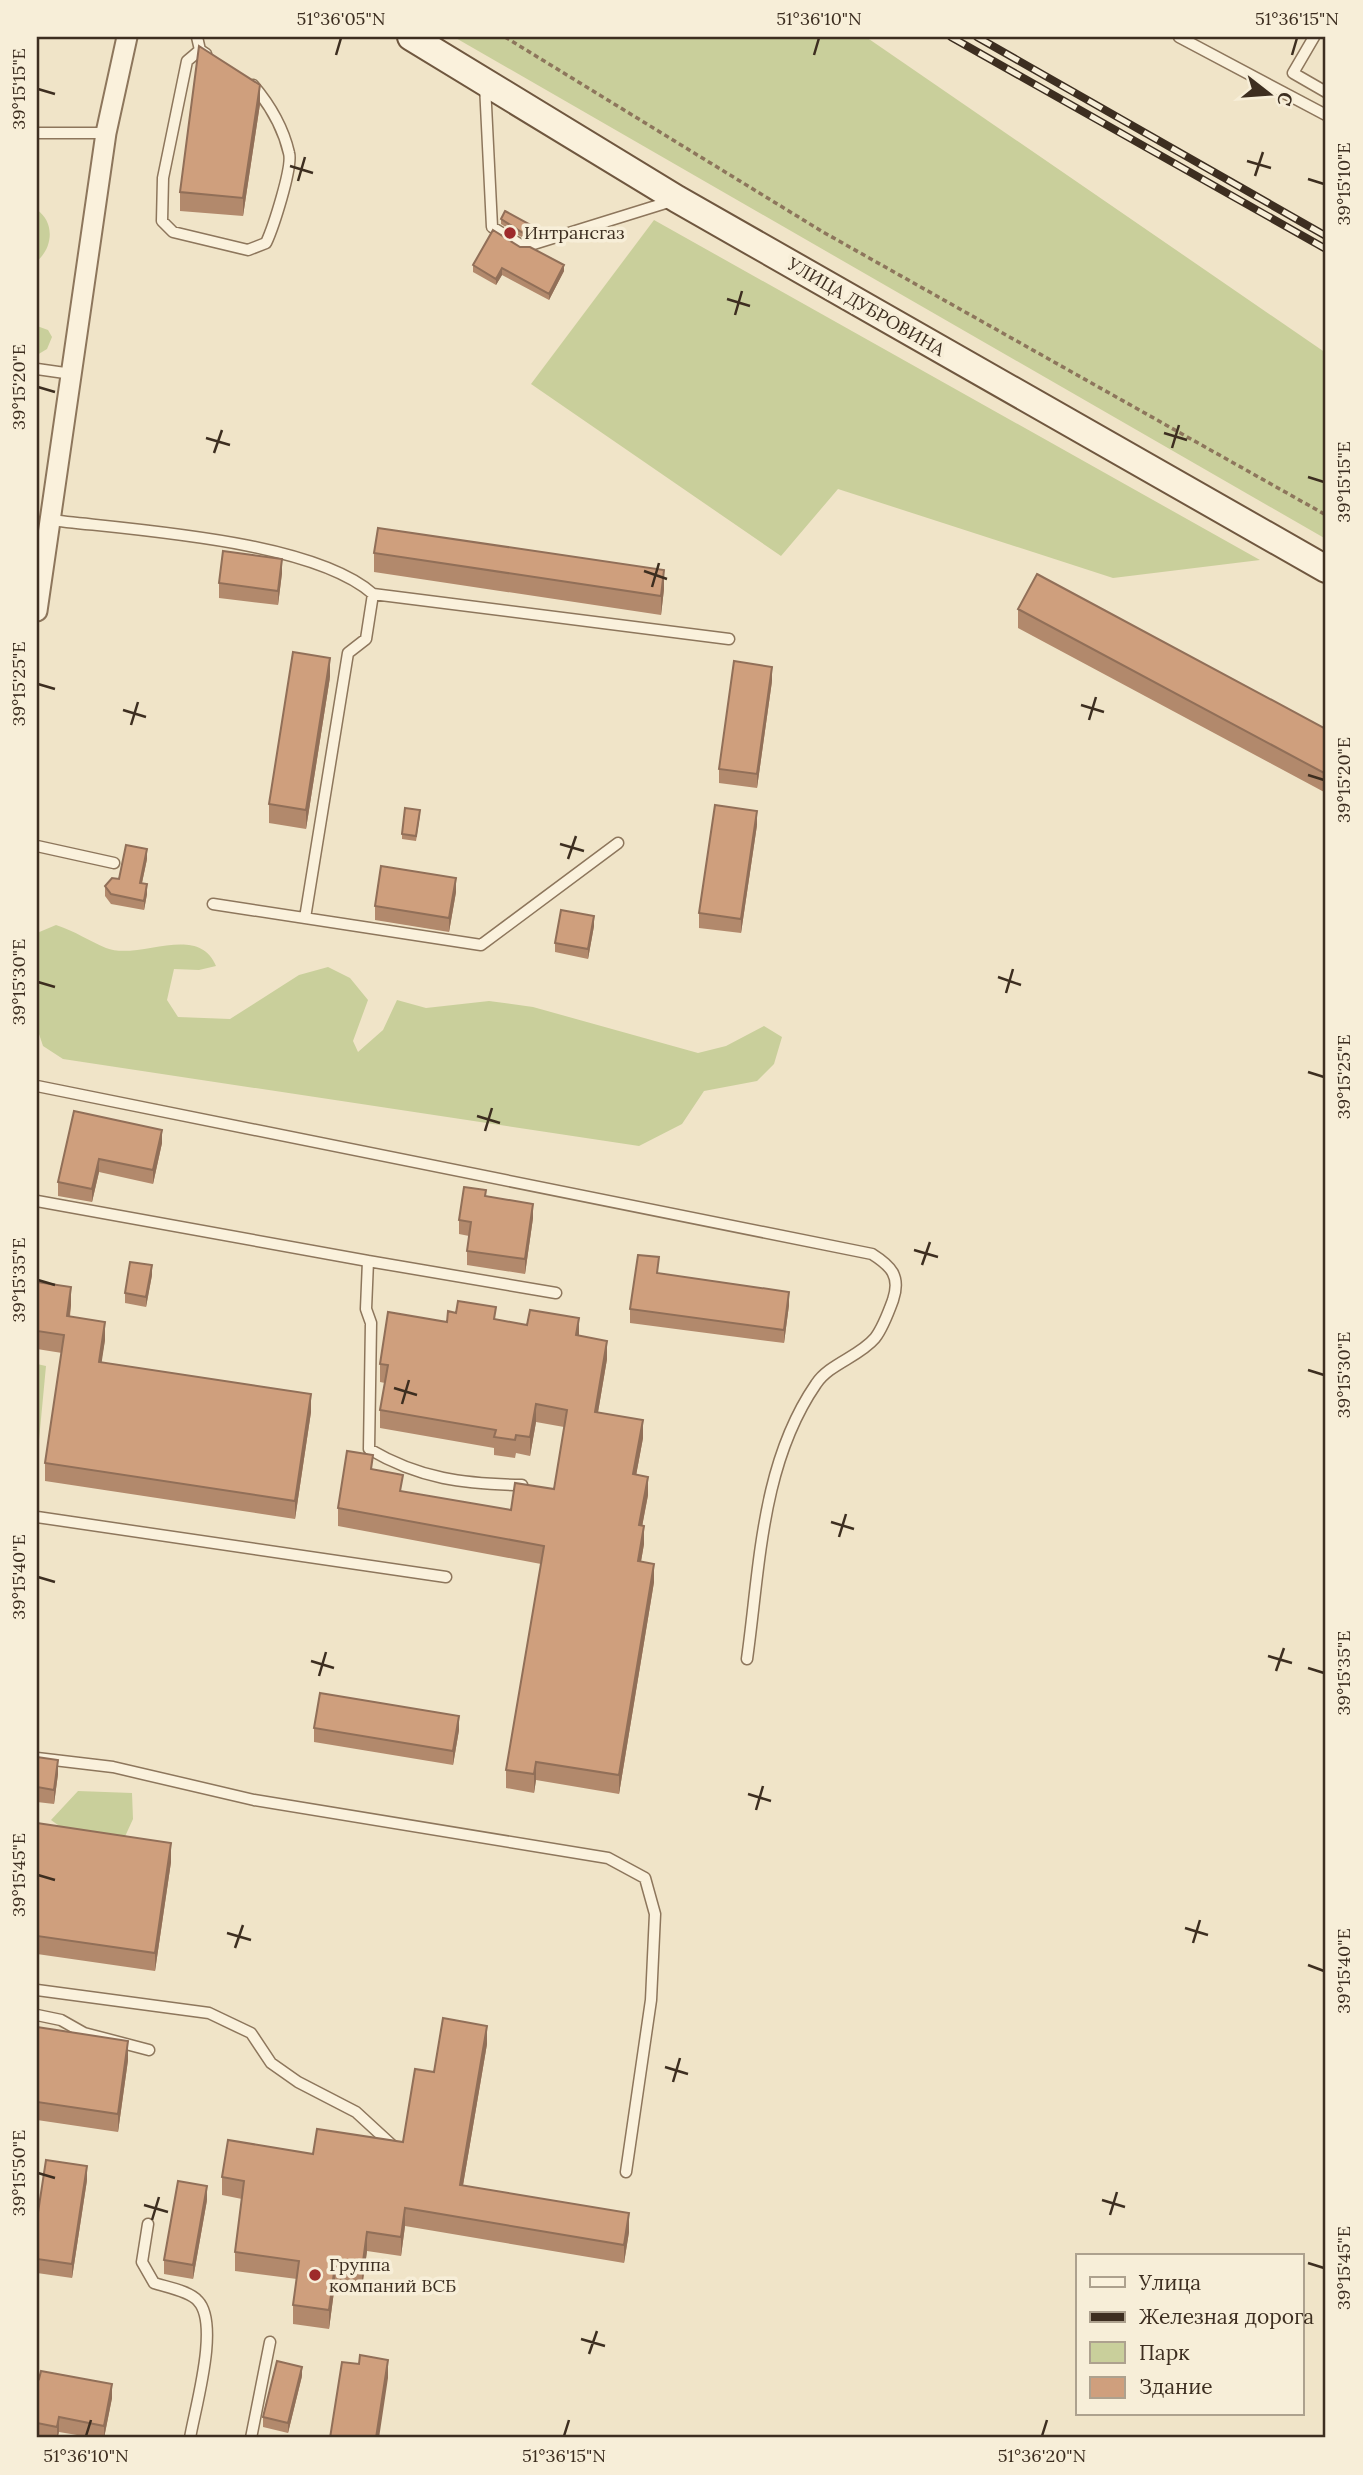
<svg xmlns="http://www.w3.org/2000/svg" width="1363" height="2475" viewBox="0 0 1363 2475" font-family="Lora,serif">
<rect width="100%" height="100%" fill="#f0e4c8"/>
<!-- green -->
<path fill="#c9cf9b" d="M454 37H866L1326 353V539Z
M37 210C55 222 53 248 37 261Z
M654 220 1260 560 1113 578 838 489 781 556 531 384Z
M37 326 48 330 52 337 47 349 37 355Z
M56 925C75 931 89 941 106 948 139 961 198 922 216 966L199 970 174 969 167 1000 178 1017 230 1019 299 975 328 967 350 978 368 1000 353 1041 358 1052 383 1030 397 1000 426 1008 489 1001 533 1007 698 1053 726 1046 764 1026 782 1037 774 1064 757 1081 704 1091 682 1124 639 1146 63 1059 43 1046 37 1028V933Z
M37 1364 46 1366 37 1461Z
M78 1791 132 1793 133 1819 122 1843 69 1833 51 1820Z"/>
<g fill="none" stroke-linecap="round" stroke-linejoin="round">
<!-- lane casing -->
<g stroke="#8d765c" stroke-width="13">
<path id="lane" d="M197 37 200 50 206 54
M1179 37 1326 115
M1314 37 1293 73 1326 92
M200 50 187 61 163 178 162 221 173 232 248 250 266 243C273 228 293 167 289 153 283 127 270 105 253 85
M485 85 492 227 524 247 672 201
M37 133H106
M37 369 72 374
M50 520C133 530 312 540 373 594L366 639 348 653 305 918
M373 594 729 639
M37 846 114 863
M213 904 481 945 618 843
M37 1086 872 1254C891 1266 901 1276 893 1300 889 1311 882 1329 875 1338 859 1357 829 1364 816 1384 761 1464 760 1566 747 1659
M37 1201 368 1261 366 1309 371 1323 369 1449C420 1479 464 1484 522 1485
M368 1261 556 1293
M37 1517 446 1577
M37 1758 113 1767 254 1800 608 1858 645 1878 655 1914 651 2000 626 2172
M37 1990 209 2013 251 2033 271 2063 298 2082 356 2112 393 2146
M37 2015 61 2020 84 2033 149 2050
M148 2224 142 2262 154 2283C166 2287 190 2291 198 2301 220 2324 195 2408 190 2438
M251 2438 270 2342"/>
</g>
<!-- street casing -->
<g stroke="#8d765c" stroke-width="23">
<path id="street" d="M37 611 106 133 127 37"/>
</g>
<!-- secondary casing -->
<g stroke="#6f573f" stroke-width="30">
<path id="secondary" d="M411 37 677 199 1326 569"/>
</g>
<!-- path -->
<path stroke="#8d765c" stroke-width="3.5" stroke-dasharray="5 3.5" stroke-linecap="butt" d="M505 37 823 232 1326 515"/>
<!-- lane -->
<use href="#lane" stroke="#faf1dc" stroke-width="10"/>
<!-- street -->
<use href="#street" stroke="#faf1dc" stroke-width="19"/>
<!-- secondary -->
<use href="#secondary" stroke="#faf1dc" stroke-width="26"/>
<!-- rail casing -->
<g stroke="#3d2e20" stroke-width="8">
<path id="rail" d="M951 37 1326 249
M977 37 1326 236"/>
</g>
<!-- rail -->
<use href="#rail" stroke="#f7eed8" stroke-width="5" stroke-dasharray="16" stroke-linecap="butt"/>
</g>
<!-- wall -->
<path fill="#b2896c" d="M260 104 243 216 180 211V192Z
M501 219 529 229 523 238 501 224Z
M520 247 564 271 549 300 502 275 496 285 473 272V265Z
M374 553 664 589 661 615 374 572Z
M282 573 278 605 219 598V583Z
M1018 609 1326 729V793L1018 628Z
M330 677 306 829 269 823V804Z
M772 681 757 788 719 783V769Z
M420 815 416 841 402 839V834Z
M757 825 741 933 699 928V913Z
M147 859 142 883 147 894 144 910 111 904 105 896V886L119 879Z
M456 892 449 932 375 920V906Z
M594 926 588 959 555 952V943Z
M74 1111 162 1143 153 1184 99 1172 92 1202 58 1196V1182Z
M486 1197 533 1218 525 1274 467 1265V1251L469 1236 459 1234V1220Z
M658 1273 789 1305 784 1343 630 1323V1309Z
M152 1275 146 1307 125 1303V1293Z
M37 1282 71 1305 70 1317 105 1340 101 1362 311 1412 295 1519 45 1481V1463L62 1353 37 1349Z
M496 1320 579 1336 607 1359 598 1412 643 1438 636 1475 648 1495 642 1526 644 1544 641 1561 654 1582 619 1794 536 1780 534 1793 506 1788V1770L541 1564 338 1526V1508L373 1470 403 1492 511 1510 554 1489 564 1427 536 1422 530 1456 516 1453 515 1458 494 1455V1448L380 1428V1410L385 1383 380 1382V1364Z
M314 1728 459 1730 453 1765 314 1742Z
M37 1757 58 1774 54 1804 37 1802Z
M37 1823 171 1862 155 1971 37 1954Z
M37 2027 128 2060 118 2132 37 2120Z
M487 2044 463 2185 629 2232 624 2263 405 2226 401 2256 367 2251 362 2288 335 2284 329 2329 293 2324V2305L297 2279 235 2271V2252L242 2199 222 2195V2177L313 2154 403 2142 434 2072Z
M87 2180 72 2278 37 2273V2219Z
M207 2200 193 2279 164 2274V2260Z
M302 2376 288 2433 263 2427V2417Z
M37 2378 112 2398 104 2438H95L59 2432 58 2438 37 2437Z"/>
<!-- shaded-wall -->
<path fill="#916f58" d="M260 85V104L243 216V198Z
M529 224V229L523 238V233Z
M564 265V271L549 300V294Z
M502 268V275L496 285V279Z
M282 559V573L278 605V591Z
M664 570V589L661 615V596Z
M330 658V677L306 829V810Z
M772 667V681L757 788V774Z
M757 811V825L741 933V919Z
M147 849V859L140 892V883Z
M456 878V892L449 932V918Z
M147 884V894L144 910V901Z
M594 916V926L588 959V949Z
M162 1130V1143L153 1184V1170Z
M99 1159V1172L92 1202V1189Z
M533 1204V1218L525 1274V1259Z
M152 1265V1275L146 1307V1297Z
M71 1287V1305L67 1334V1316Z
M789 1292V1305L784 1343V1330Z
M579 1318V1336L576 1335Z
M105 1322V1340L99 1380V1362Z
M607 1341V1359L595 1430V1412Z
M311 1394V1412L295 1519V1501Z
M536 1404V1422L530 1456V1437Z
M643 1420V1438L633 1492V1474Z
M648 1477V1495L639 1543V1525Z
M644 1526V1544L638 1579V1561Z
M654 1564V1582L619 1794V1775Z
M459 1716V1730L453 1765V1751Z
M58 1760V1774L54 1804V1790Z
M536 1762V1780L534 1793V1774Z
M171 1843V1862L155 1971V1953Z
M487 2026V2044L460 2203V2185Z
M128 2041V2060L118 2132V2114Z
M87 2166V2180L72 2278V2264Z
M207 2186V2200L193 2279V2265Z
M405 2208V2226L401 2256V2237Z
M629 2213V2232L624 2263V2245Z
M367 2232V2251L362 2288V2269Z
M335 2265V2284L329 2329V2310Z
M388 2360V2378L379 2438H376Z
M302 2367V2376L288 2433V2423Z
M112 2384V2398L104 2438V2426Z
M59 2417V2432L57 2438V2427Z"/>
<!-- building -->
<path fill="#cf9f7d" stroke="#916f58" stroke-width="2" d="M199 46 260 85 243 198 180 192Z
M505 211 529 224 523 233 501 219Z
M493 230 520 247H530L564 265 549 294 502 268 496 279 473 265Z
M378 528 664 570 661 596 374 553Z
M223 551 282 559 278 591 219 583Z
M1037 574 1326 729V774L1018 609Z
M293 652 330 658 306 810 269 804Z
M734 661 772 667 757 774 719 769Z
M715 805 757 811 741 919 699 913Z
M405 808 420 810 416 836 402 834Z
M126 845 147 849 140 883 147 884 144 901 111 894 105 886 112 878 119 879Z
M381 866 456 878 449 918 375 906Z
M561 910 594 916 588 949 555 943Z
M74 1111 162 1130 153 1170 99 1159 92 1189 58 1182Z
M464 1187 486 1190 485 1196 533 1204 525 1259 467 1251 471 1222 459 1220Z
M638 1255 659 1257 657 1273 789 1292 784 1330 630 1309Z
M130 1262 152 1265 146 1297 125 1293Z
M37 1282 71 1287 67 1316 105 1322 99 1362 311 1394 295 1501 45 1463 64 1335 37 1331Z
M458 1301 496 1307 494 1319 527 1325 530 1310 579 1318 576 1335 607 1341 595 1412 643 1420 633 1474 648 1477 639 1525 644 1526 638 1561 654 1564 619 1775 536 1762 534 1774 506 1770 544 1546 338 1508 347 1451 373 1455 371 1469 403 1475 400 1491 511 1510 515 1483 554 1489 567 1410 536 1404 530 1437 516 1435 515 1440 494 1437 496 1430 380 1410 388 1365 380 1364 388 1312 447 1322 448 1311 456 1313Z
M320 1693 459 1716 453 1751 314 1728Z
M37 1757 58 1760 54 1790 37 1787Z
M37 1823 171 1843 155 1953 37 1936Z
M443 2018 487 2026 460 2185 629 2213 624 2245 405 2208 401 2237 367 2232 362 2269 335 2265 329 2310 293 2305 299 2261 235 2252 244 2181 222 2177 228 2140 313 2154 317 2129 403 2142 415 2069 434 2072Z
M37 2027 128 2041 118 2114 37 2102Z
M46 2160 87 2166 72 2264 37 2259V2219Z
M178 2181 207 2186 193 2265 164 2260Z
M360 2355 388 2360 376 2438H330L342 2362 359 2364Z
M277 2361 302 2367 288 2423 263 2417Z
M41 2371 112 2384 104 2426 59 2417 57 2427 37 2423V2378L39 2379Z"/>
<!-- ticks -->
<path fill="none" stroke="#3d2e20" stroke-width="2.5" d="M336 55 341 38M814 55 819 38M1292 55 1297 38M38 89 55 94M1247 161 1271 168M290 166 313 173M1255 176 1263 152M1308 179 1324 184M298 181 305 157M727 299 750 306M735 315 742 291M38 387 55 392M1164 433 1187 440M206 438 230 445M1172 448 1179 425M214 453 222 430M1308 477 1324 482M644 571 667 579M652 587 659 563M38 684 55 689M1081 705 1104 712M123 710 146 717M1089 720 1096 697M131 725 138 702M1308 775 1324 780M560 844 584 851M568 859 576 836M998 977 1021 985M38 982 55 987M1006 993 1013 969M1308 1072 1324 1077M477 1116 500 1123M485 1131 492 1108M914 1250 938 1257M922 1265 930 1242M38 1280 55 1285M1308 1370 1324 1375M394 1388 417 1395M402 1404 409 1380M831 1522 854 1529M839 1537 846 1514M38 1577 55 1582M1268 1656 1292 1663M311 1661 334 1668M1308 1668 1324 1673M1276 1671 1284 1648M319 1676 326 1652M748 1794 771 1801M756 1810 763 1786M38 1875 55 1880M1185 1928 1208 1935M227 1933 251 1940M1193 1943 1200 1920M235 1948 243 1925M1308 1965 1324 1971M665 2067 688 2074M673 2082 680 2058M38 2173 55 2178M1102 2200 1125 2207M144 2205 168 2212M1110 2215 1117 2192M152 2220 159 2197M1308 2263 1324 2268M581 2339 605 2346M589 2354 597 2331M86 2436 91 2420M564 2436 569 2420M1042 2436 1047 2420"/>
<!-- markers -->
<g fill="#9e2a2b" stroke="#f7eed8" stroke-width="2.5">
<circle cx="510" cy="233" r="7"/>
<circle cx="315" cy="2275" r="7"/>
</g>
<g text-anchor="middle" stroke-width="7" stroke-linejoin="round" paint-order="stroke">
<!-- poi labels -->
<g font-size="18" fill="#3d2e20" stroke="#f7eed8" text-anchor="start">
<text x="524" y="239">Интрансгаз</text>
<text x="329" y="2271">Группа<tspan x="329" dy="21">компаний ВСБ</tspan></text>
</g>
<!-- street labels -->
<g font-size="18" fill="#3d2e20" stroke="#f7eed8">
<text transform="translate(866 307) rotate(30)" y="6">УЛИЦА ДУБРОВИНА</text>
</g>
</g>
<!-- border -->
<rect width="1363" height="2475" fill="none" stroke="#f7eed8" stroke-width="77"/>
<!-- legend -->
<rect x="1076" y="2254" width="228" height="161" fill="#f7eed8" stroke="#ada18e" stroke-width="2"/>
<rect x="1090" y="2277" width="35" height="10" fill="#faf1dc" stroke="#ada18e" stroke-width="2"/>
<text x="1139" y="2290" font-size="21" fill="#3d2e20">Улица</text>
<rect x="1090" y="2312" width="35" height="10" fill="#3d2e20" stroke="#ada18e" stroke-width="2"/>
<text x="1139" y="2324" font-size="21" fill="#3d2e20">Железная дорога</text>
<rect x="1090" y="2342" width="35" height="21" fill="#c9cf9b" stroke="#ada18e" stroke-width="2"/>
<text x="1139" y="2360" font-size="21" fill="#3d2e20">Парк</text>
<rect x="1090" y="2377" width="35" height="21" fill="#cf9f7d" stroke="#ada18e" stroke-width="2"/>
<text x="1139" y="2394" font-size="21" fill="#3d2e20">Здание</text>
<!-- north arrow -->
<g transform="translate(1269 94) rotate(107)" stroke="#f7eed8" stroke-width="5" paint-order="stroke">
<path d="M0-5L12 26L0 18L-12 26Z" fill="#3d2e20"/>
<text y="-10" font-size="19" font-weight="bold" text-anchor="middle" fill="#3d2e20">С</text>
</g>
<rect x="38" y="38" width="1286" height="2398" fill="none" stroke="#3d2e20" stroke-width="2.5"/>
<g font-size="18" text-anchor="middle" fill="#3d2e20">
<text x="341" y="25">51°36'05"N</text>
<text x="819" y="25">51°36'10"N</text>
<text x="1297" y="25">51°36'15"N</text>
<text transform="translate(19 89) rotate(-90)" y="6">39°15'15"E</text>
<text transform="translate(1344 184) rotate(-90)" y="6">39°15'10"E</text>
<text transform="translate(19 387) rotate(-90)" y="6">39°15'20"E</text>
<text transform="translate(1344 482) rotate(-90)" y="6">39°15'15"E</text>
<text transform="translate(19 684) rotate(-90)" y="6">39°15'25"E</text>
<text transform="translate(1344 780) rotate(-90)" y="6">39°15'20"E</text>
<text transform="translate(19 982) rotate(-90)" y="6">39°15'30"E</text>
<text transform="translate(1344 1077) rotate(-90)" y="6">39°15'25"E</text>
<text transform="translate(19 1280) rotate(-90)" y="6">39°15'35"E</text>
<text transform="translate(1344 1375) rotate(-90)" y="6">39°15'30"E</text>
<text transform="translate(19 1577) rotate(-90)" y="6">39°15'40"E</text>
<text transform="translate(1344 1673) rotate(-90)" y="6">39°15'35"E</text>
<text transform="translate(19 1875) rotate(-90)" y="6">39°15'45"E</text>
<text transform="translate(1344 1971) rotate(-90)" y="6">39°15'40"E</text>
<text transform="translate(19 2173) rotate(-90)" y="6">39°15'50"E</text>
<text transform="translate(1344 2268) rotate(-90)" y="6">39°15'45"E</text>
<text x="86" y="2462">51°36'10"N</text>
<text x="564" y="2462">51°36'15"N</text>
<text x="1042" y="2462">51°36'20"N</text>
</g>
</svg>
